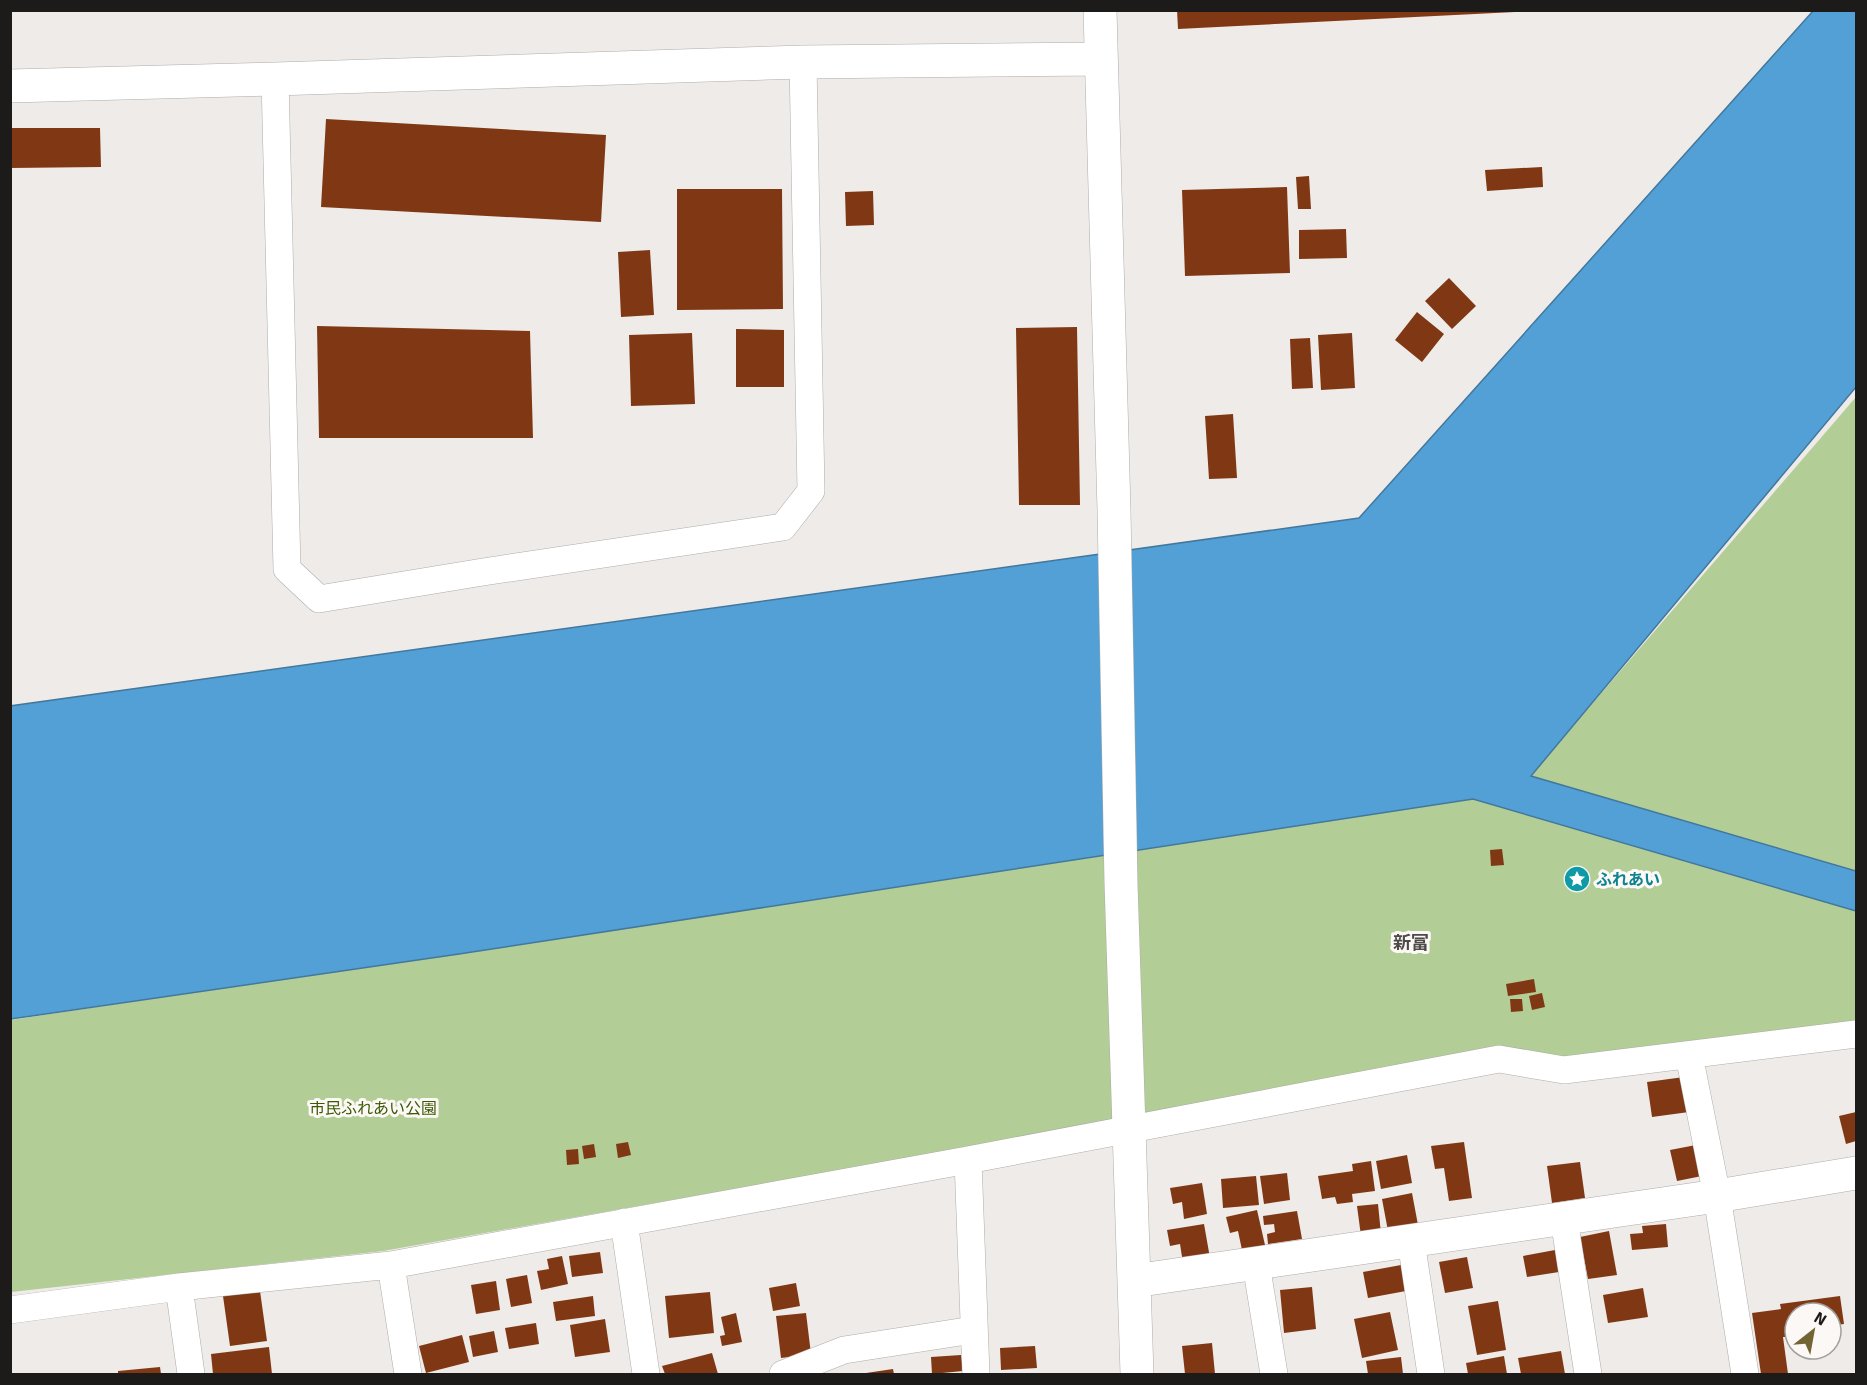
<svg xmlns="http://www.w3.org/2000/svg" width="1867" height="1385" viewBox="0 0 1867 1385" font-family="Signika,'Noto Sans JP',sans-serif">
<rect width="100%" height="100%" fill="#eeebe8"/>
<!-- green -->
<path fill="#b2cd95" d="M1856 397V871L1530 776Z
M1473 799 1856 911V1026L1564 1063 1499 1054 383 1251 11 1292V1020Z"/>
<!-- water -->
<path fill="#52a0d5" stroke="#42789d" stroke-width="1.5" d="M1813 11H1856V387L1531 776 1856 871V911L1473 799 459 954 11 1019 10 706 1359 518Z"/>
<!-- building -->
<path fill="#803814" d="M1177 10H1515V12L1178 29Z
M326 119 606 135 601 222 321 207Z
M10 128H100L101 167 10 168Z
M1542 167 1543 187 1487 191 1485 170Z
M1309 176 1311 209H1298L1296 177Z
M1287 187 1290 273 1185 276 1182 190Z
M677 189H782L783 309 677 310Z
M873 191 874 225 846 226 845 192Z
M1346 229 1347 258 1299 259V230Z
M650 250 654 315 621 317 618 252Z
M1449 278 1476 306 1452 329 1425 301Z
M1417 312 1444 334 1422 362 1395 340Z
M317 326 530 331 533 438H319Z
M1077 327 1080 505H1019L1016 328Z
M736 329 784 330V387H736Z
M692 333 695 404 631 406 629 335Z
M1352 333 1355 388 1321 390 1318 335Z
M1310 338 1313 388 1292 389 1290 339Z
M1233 414 1237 478 1209 479 1205 416Z
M1502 849 1504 865 1491 866 1490 850Z
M1534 979 1536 992 1508 996 1506 984Z
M1542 993 1545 1007 1532 1010 1529 996Z
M1510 999H1522L1523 1011 1511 1012Z
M1684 1077 1689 1112 1652 1117 1647 1082Z
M1856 1112V1141L1846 1144 1839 1116Z
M628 1142 631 1155 618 1158 616 1144Z
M1464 1142 1472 1198 1449 1201 1444 1168 1435 1169 1431 1146Z
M594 1144 596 1157 584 1159 582 1146Z
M1696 1145 1702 1176 1677 1181 1670 1150Z
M578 1149 579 1164 567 1165 566 1150Z
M1407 1155 1412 1183 1381 1189 1376 1161Z
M1371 1161 1375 1191 1352 1194 1353 1202 1337 1204 1335 1197 1322 1199 1318 1176 1353 1171 1352 1164Z
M1580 1162 1585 1198 1552 1203 1547 1166Z
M1287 1173 1290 1200 1264 1204 1260 1176Z
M1256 1176 1259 1205 1223 1208 1221 1179Z
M1202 1183 1207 1214 1184 1219 1182 1202 1173 1204 1170 1188Z
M1412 1193 1418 1225 1388 1231 1382 1199Z
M1378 1204 1381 1234 1361 1236 1357 1206Z
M1257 1210 1265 1245 1242 1250 1238 1231 1230 1233 1226 1217Z
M1297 1211 1302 1239 1268 1244 1267 1234 1275 1232 1274 1224 1264 1225 1263 1216Z
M1204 1224 1210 1258 1183 1263 1180 1244 1170 1246 1167 1230Z
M1666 1224 1668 1247 1632 1250 1630 1234 1643 1233 1642 1226Z
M1609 1231 1617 1275 1588 1279 1580 1237Z
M1555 1250 1559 1272 1527 1277 1523 1256Z
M600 1252 603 1273 572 1277 569 1256Z
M562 1256 568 1284 541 1290 537 1271 549 1269 547 1259Z
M1467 1257 1473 1288 1445 1293 1439 1262Z
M1401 1265 1406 1291 1368 1298 1363 1272Z
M527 1275 532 1303 511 1307 506 1279Z
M496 1281 500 1310 476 1314 471 1285Z
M796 1283 800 1306 773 1311 769 1288Z
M1312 1287 1316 1329 1284 1333 1280 1290Z
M1643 1288 1648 1317 1608 1323 1603 1295Z
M260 1291 267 1341 230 1346 223 1296Z
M710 1292 714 1333 669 1338 665 1296Z
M593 1296 595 1316 556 1321 553 1302Z
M1840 1296 1844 1324 1831 1326V1313H1795V1331L1785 1332V1337H1783L1788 1374H1761L1752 1313 1781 1309 1780 1304Z
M1498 1301 1506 1350 1477 1355 1468 1306Z
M1390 1312 1398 1350 1362 1358 1354 1319Z
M736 1313 742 1342 722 1346 720 1336 725 1335 721 1317Z
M806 1313 811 1354 781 1358 776 1316Z
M605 1319 610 1352 575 1357 570 1325Z
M536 1323 539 1344 509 1349 505 1328Z
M494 1331 498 1352 473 1357 469 1336Z
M462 1335 469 1362 426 1373 419 1346Z
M1212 1343 1215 1374H1185L1182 1346Z
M1035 1346 1037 1368 1001 1370 1000 1348Z
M269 1347 272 1374H213L211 1354Z
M1561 1351 1565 1374H1521L1518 1358Z
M712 1353 718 1374H665L662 1366Z
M961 1355 963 1371 932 1374 931 1357Z
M1504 1356 1507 1374H1468L1466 1363Z
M1401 1357 1403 1374H1368L1366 1361Z
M160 1367 161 1374H118V1371Z
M893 1369 894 1374H866V1373Z"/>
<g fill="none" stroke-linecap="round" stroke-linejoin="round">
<!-- minor casing -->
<g stroke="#afacaa" stroke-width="28">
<path id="minor" d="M275 79 287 569 319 599 483 572 783 527 811 491 803 62
M1689 1055 1717 1196 1745 1374
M968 1160 976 1374
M1564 1219 1588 1374
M624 1222 646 1374
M1411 1241 1431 1374
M1256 1264 1274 1374
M391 1265 408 1374
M179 1287 191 1374
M10 1310 179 1287 391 1265 968 1160 1499 1059 1564 1070 1856 1034
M783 1374 844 1350 973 1330"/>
</g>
<!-- tertiary casing -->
<g stroke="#afacaa" stroke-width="34">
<path id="tertiary" d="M1100 10 1114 510 1121 883 1137 1374
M10 86 275 79 803 62 1100 59
M1134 1281 1717 1196 1856 1173"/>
</g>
<!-- minor -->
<use href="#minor" stroke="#fff" stroke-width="27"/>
<!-- tertiary -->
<use href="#tertiary" stroke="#fff" stroke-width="33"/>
</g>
<!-- icons -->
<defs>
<g id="sight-disc" transform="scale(1.35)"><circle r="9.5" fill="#0f9aa8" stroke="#fbf8f6"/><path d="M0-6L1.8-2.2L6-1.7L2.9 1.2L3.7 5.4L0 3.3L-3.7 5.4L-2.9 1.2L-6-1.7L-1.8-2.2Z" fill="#fff"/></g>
</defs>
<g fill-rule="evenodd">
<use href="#sight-disc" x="1577" y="879"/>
</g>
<g text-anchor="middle" stroke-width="6" stroke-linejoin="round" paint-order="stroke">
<!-- culture labels -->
<g font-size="16" font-weight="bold" fill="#0d838f" stroke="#fbf8f6" text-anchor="start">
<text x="1596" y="885">ふれあい</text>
</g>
<!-- park labels -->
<g font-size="16" fill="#3b5900" stroke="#fbf8f6">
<text x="373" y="1114">市民ふれあい公園</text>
</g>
<!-- neighbourhood labels -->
<g font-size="18" font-weight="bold" fill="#4d4a48" stroke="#fbf8f6">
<text x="1411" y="949">新富</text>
</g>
</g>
<!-- border -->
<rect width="1867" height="1385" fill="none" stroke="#1c1b1a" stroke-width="24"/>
<!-- north arrow -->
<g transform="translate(1813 1331) rotate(31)"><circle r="28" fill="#fbf8f6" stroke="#a2a09e" stroke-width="1.5"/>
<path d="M0-4.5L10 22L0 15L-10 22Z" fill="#736533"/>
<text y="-9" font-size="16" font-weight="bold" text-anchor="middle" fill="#1c1b1a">N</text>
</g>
</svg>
